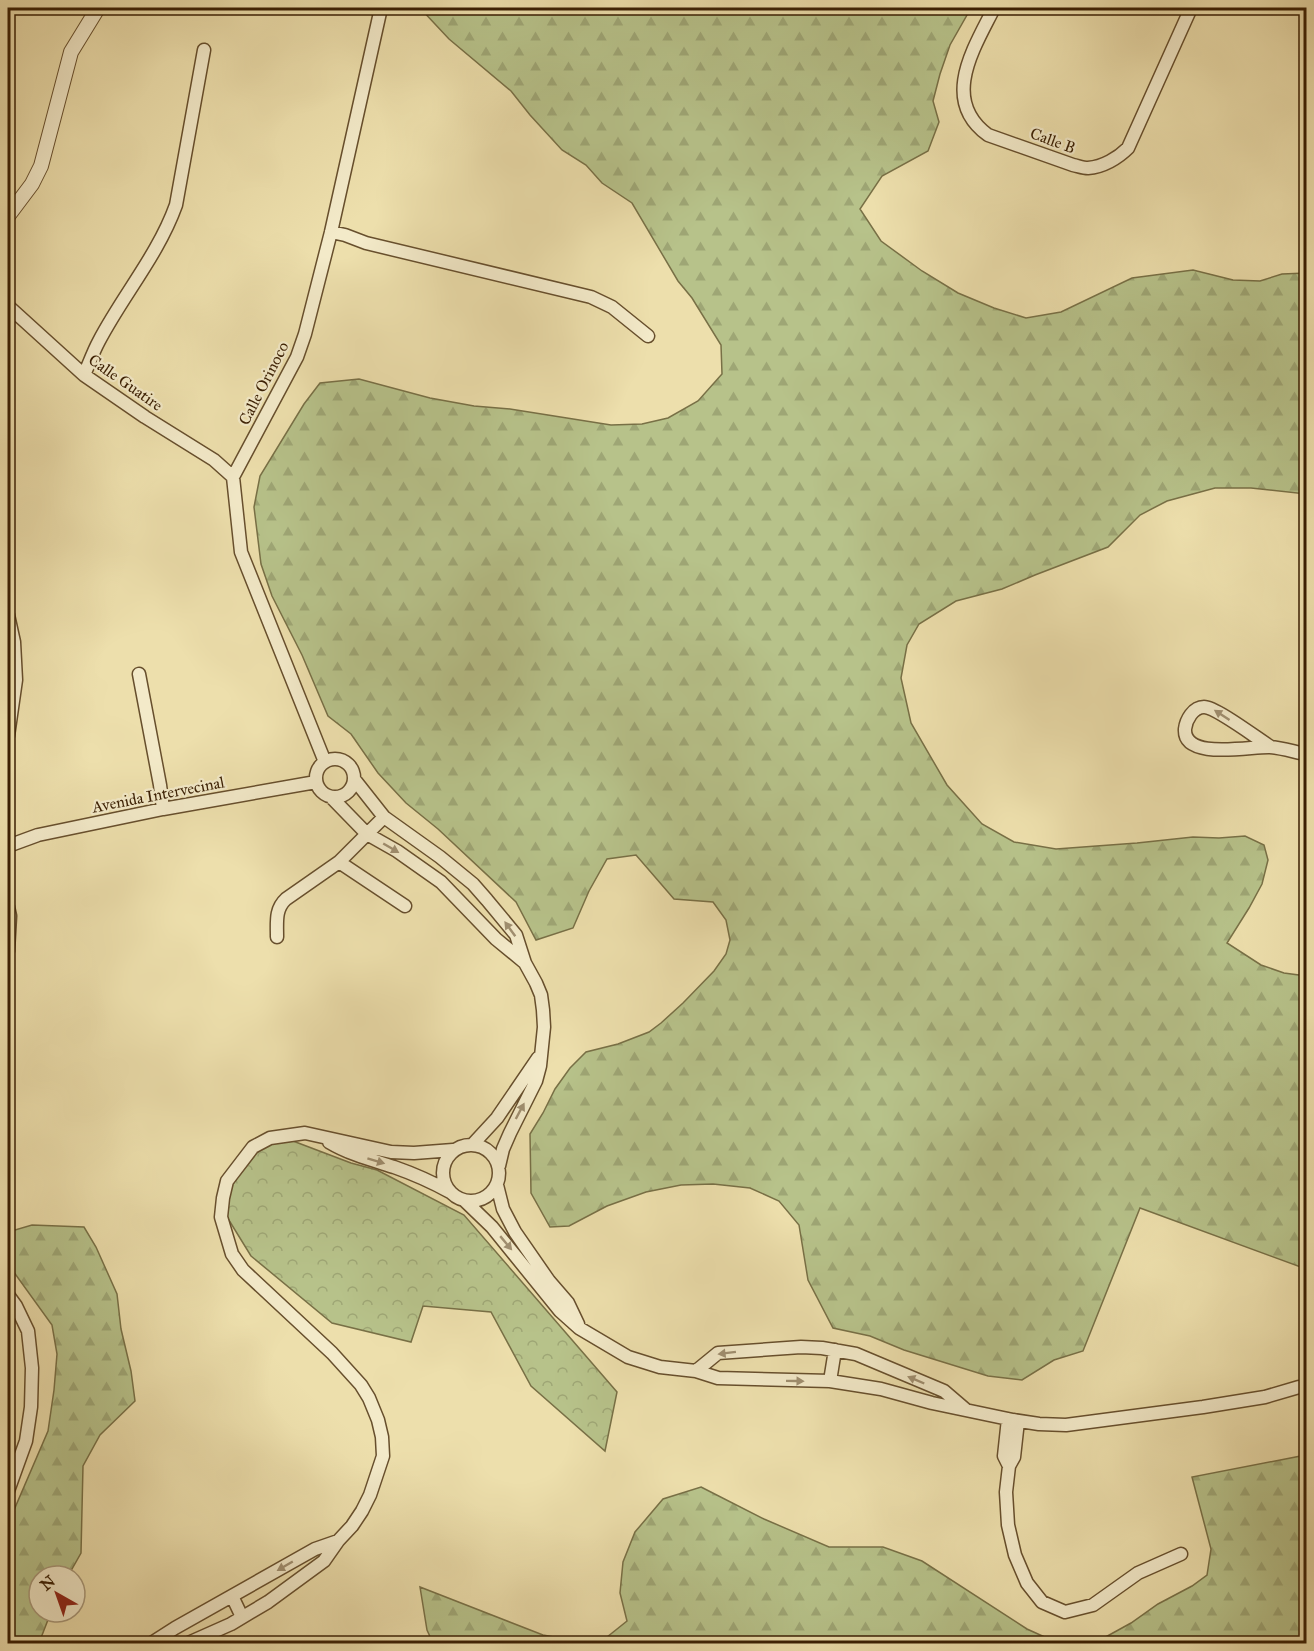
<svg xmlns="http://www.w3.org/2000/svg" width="1314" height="1651" viewBox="0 0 1314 1651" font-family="'IM FELL Great Primer',serif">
<defs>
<pattern id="forest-firs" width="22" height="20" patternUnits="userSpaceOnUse" patternTransform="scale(1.5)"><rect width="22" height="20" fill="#b7c28a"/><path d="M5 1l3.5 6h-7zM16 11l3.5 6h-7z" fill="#9ea675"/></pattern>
<pattern id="park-crowns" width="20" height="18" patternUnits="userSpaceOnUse" patternTransform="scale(1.5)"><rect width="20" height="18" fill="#b7c28a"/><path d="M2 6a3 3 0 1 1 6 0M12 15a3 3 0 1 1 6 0" fill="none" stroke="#9ea675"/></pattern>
</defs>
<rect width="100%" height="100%" fill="#eddfac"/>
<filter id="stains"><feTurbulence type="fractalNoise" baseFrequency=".00333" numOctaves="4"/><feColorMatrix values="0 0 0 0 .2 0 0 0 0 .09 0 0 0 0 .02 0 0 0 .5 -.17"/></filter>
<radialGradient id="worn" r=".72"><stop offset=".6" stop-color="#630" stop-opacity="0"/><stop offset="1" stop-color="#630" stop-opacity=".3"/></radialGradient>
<!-- forest -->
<path fill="url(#forest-firs)" stroke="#787046" stroke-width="1.5" d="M420 8H554L574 13 582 8H971L950 45 940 74 933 101 939 122 928 151 882 176 860 209 881 241 922 271 958 293 994 308 1026 318 1061 312 1132 278 1193 270 1233 280 1260 281 1282 274 1306 273V494L1251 488H1215L1167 501 1140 515 1108 547 1035 575 1002 589 956 601 919 624 907 645 901 678 911 723 947 785 982 824 1014 842 1056 849 1137 843 1193 837 1219 838 1245 836 1264 845 1268 860 1262 884 1249 908 1227 943 1261 965 1284 973 1306 976V1269L1140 1208 1083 1351 1054 1360 1022 1380 988 1376 904 1350 870 1336 833 1328 808 1280 799 1225 779 1201 750 1188 713 1184 681 1185 646 1192 607 1206 569 1226 550 1227 531 1193 530 1134 543 1113 555 1089 570 1068 586 1052 618 1044 649 1032 661 1023 683 1003 714 971 726 954 730 940 726 920 713 902 674 899 636 855 607 859 589 891 573 928 536 940 516 902 438 829 406 803 378 773 351 734 328 716 302 655 272 596 261 564 254 507 260 476 304 404 320 383 359 379 430 398 474 406 510 409 611 425 642 424 668 418 698 401 722 374 721 345 692 298 678 281 632 203 602 183 586 165 562 150 530 115 511 91 449 39Z
M32 1225 84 1227 96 1247 117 1294 121 1329 131 1371 135 1401 100 1435 83 1466 81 1553 68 1576H39V1612H51L39 1643H8V1524L48 1431 54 1390 57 1354 52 1325 8 1264V1232Z
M1306 1455V1643H1076L1102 1639 1131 1623 1158 1604 1192 1586 1207 1575 1211 1549 1192 1477Z
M701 1487 764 1519 829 1547H883L922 1561 1027 1629 1049 1639 1071 1643H433L427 1630 420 1587 543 1635 575 1641H602L627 1621 620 1593 623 1562 635 1532 663 1499Z"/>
<!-- park -->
<path fill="url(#park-crowns)" stroke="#787046" stroke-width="1.5" d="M293 1141 351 1163 377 1170 464 1215 617 1392 605 1451 531 1386 491 1312 423 1306 411 1342 332 1323 251 1256 227 1217 230 1189 248 1159 269 1144Z"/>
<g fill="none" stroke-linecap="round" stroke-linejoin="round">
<!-- minor casing -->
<g stroke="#674f2d" stroke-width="15">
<path id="minor" d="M994 8C974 48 940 100 988 135L1073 165C1078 166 1083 168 1088 168 1103 167 1118 158 1128 148L1191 8
M331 232 345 235 366 243 591 297 612 307 648 336
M8 306 84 375 145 417 214 460 233 477
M84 375C89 364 93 352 99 341 123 295 158 255 176 205L204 50
M8 615 14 642 16 680 8 736
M139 674 160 785 163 809
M1271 747C1258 739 1216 707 1204 707 1193 707 1186 720 1185 729 1183 761 1251 746 1270 747 1282 748 1295 752 1306 754
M316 778a19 19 0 1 1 38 0a19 19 0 1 1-38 0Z
M325 762 241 552 233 477 297 357 305 334 331 232 381 8
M354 779 384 817 440 857 473 884 487 900 516 935 525 963 536 983 541 995 543 1010 544 1027 540 1066 536 1081 510 1133 503 1149 499 1166
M331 797 367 834 397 851 441 882 496 939 524 962
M384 817 339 862 405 906
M8 846 38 835 163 809 316 782
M8 907 10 916 8 951
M277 937C277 922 275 909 286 899L339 862
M329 1142C349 1154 372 1160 394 1167 414 1174 432 1182 450 1192
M473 1144 497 1118 538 1058
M443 1173a28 28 0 1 1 56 0a28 28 0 1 1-56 0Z
M497 1185 503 1209 515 1232 549 1281 568 1303 578 1324
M465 1201 492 1227 560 1311 579 1328 628 1357 660 1367 696 1371 718 1378 830 1381 881 1389 932 1403 1013 1420 1039 1424 1066 1425 1203 1407 1265 1397 1299 1387
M8 1295 16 1306 28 1331 32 1368 31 1407 26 1441 8 1491
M696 1371 718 1353 801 1347 822 1348 856 1354 944 1391 965 1409
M830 1381 835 1350
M1008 1419 1004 1456 1009 1466
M1018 1421 1014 1457 1009 1466 1006 1492 1008 1525 1015 1555 1027 1583 1042 1602 1065 1612 1093 1605 1138 1573 1181 1554
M232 1596 242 1617
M150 1644 175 1628 315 1549 338 1541
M186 1644 231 1624 268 1602 324 1561 338 1541 352 1526 362 1511 370 1495 383 1456 382 1437 378 1420 369 1398 361 1385 332 1353 243 1270 232 1254 221 1217 223 1198 227 1181 253 1147 270 1138 305 1133 391 1152 414 1153 453 1150"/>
</g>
<!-- tertiary casing -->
<g stroke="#674f2d" stroke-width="16">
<path id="tertiary" d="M8 216 32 184 41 166 71 52 98 8"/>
</g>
<!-- minor -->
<use href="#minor" stroke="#f3eac9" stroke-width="12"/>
<!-- tertiary -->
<use href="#tertiary" stroke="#f3eac9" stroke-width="14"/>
</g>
<!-- one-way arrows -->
<defs><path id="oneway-solid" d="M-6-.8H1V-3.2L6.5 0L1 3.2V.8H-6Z" transform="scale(1.5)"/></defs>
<g fill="#a08f70">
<use href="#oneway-solid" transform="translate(1222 715) rotate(-147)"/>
<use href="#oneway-solid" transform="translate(391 848) rotate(30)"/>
<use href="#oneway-solid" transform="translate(510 929) rotate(-126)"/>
<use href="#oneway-solid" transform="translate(520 1111) rotate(-62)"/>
<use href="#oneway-solid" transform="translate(376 1161) rotate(17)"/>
<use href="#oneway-solid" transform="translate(506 1243) rotate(50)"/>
<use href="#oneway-solid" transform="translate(727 1353) rotate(173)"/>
<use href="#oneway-solid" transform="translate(916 1380) rotate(-157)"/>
<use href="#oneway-solid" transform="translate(795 1381) rotate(1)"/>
<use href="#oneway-solid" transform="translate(285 1566) rotate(150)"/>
</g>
<g text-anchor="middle" stroke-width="4.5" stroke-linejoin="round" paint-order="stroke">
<!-- street labels -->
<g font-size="16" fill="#3a1f03" stroke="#f3eac9">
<text transform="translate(1053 140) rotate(20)" y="6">Calle B</text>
<text transform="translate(126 382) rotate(35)" y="6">Calle Guatire</text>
<text transform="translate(263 383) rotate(-63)" y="6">Calle Orinoco</text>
<text transform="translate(158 794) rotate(-11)" y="6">Avenida Intervecinal</text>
</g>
</g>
<!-- margin -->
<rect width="1314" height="1651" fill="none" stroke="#eddfac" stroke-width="30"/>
<rect x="9" y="9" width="1296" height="1633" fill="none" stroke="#3a1f03" stroke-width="3"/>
<rect x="15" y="15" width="1284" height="1621" fill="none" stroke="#3a1f03" stroke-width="1.5"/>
<!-- north arrow -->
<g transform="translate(57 1594) rotate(320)"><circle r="28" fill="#f3eac9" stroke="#a9997a" stroke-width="1.5"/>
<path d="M0-4.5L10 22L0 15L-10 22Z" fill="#8f2418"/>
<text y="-9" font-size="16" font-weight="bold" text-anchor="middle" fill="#3a1f03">N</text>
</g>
<rect width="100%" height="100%" filter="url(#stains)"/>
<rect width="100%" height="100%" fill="url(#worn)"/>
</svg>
